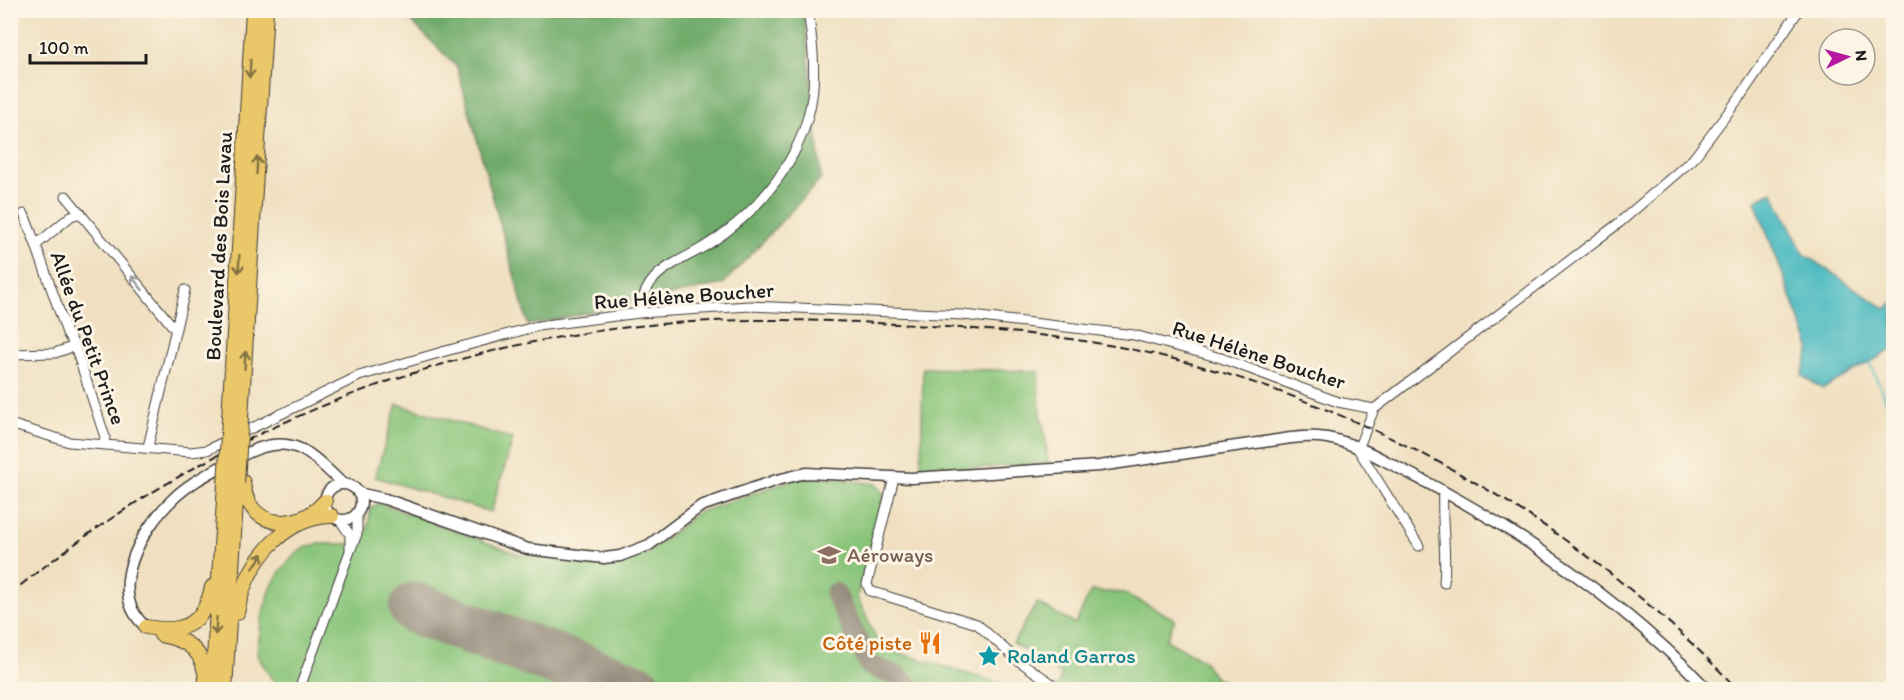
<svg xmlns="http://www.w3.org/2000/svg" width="1904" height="700" viewBox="0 0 1904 700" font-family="Itim,sans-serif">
<rect width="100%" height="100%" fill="#fcf5e5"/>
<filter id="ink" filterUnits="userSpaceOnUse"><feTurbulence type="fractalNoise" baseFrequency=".0167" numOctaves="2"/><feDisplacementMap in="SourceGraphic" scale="12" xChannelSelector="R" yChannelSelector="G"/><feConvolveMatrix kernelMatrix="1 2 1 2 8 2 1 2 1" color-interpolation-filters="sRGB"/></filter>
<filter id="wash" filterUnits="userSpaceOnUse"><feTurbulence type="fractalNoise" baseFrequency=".008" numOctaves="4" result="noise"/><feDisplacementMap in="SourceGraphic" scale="24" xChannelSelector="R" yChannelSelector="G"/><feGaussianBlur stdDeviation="1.35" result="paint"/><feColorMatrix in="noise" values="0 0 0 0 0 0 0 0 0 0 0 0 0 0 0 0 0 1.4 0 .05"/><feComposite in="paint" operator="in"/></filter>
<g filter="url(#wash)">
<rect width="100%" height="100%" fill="#f0e0c1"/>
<!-- green -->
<path fill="#88c479" stroke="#52704a" stroke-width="1.5" d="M923 368 1039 371C1036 402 1046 432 1048 463L921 472Z
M397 404 513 439 491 512 375 477Z
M824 477 876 484 884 494 857 597 880 647 1017 689 279 690 257 655C261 616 266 577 300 551 328 530 368 568 370 509L379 503 521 555 595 566 648 553 697 513 798 478Z
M1091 591 1124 593 1175 619 1166 640 1203 660 1213 676 1239 689H1056L1062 674 1013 643 1037 603 1075 624Z"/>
<!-- forest -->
<path fill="#6eaa69" stroke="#456342" stroke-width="1.5" d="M401 11H804L821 179 723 284 528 325 457 67Z"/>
<!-- water -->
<path fill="#4bbac1" stroke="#346b6e" stroke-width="1.5" d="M1772 191 1804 254 1886 309 1893 303V349L1823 389 1802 376 1810 347 1755 201Z"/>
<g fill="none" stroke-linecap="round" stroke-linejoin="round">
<!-- stream -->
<path stroke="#4bbac1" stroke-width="2" d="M1870 363 1894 420"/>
<!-- taxiway -->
<path stroke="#867e6e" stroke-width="21" d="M835 593 870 666 898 676 908 685"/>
<!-- runway -->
<path stroke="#867e6e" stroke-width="52" d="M415 608 638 690"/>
</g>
</g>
<g filter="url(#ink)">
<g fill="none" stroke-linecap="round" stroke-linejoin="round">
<!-- minor casing -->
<g stroke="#3c3935" stroke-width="11">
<path id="minor" d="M66 196 174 328
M81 213 71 216 36 245 67 333 75 346 105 437 104 444
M24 214 36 245
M639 313C647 266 676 266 710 243 760 211 803 158 812 97 816 69 812 38 808 10
M10 354 55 353 75 346
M10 424 69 442 191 452 207 450 359 376 442 352 538 326 639 313 750 306 964 315 1134 335 1221 358 1338 402 1374 409
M148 447 185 290
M894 478 867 584 870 591 977 624 1016 659 1051 683
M1443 490C1441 522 1447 552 1444 583
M340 520 350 535V551L357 534V513
M1419 546 1358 449 1374 409 1619 223 1693 159 1742 94 1799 10
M299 690 350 551"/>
</g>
<!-- tertiary casing -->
<g stroke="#3c3935" stroke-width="13">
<path id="tertiary" d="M325 502a18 18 0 1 1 36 0a18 18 0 1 1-36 0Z
M358 493 385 499 528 549 604 558 620 556 649 545 701 506 777 480 806 473 912 478 1099 466 1291 438C1300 437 1310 436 1319 437 1348 439 1377 457 1403 470 1515 527 1620 598 1708 690
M146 627C105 592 141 529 173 499 188 484 208 474 226 464 246 453 269 440 292 446 312 451 328 471 343 484"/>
</g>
<!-- primary casing -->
<g stroke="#3c3935" stroke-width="16">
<path id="primary" d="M241 418 266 10
M229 419 253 10
M243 482C247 530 298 533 325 501
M237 613C245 566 281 517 332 516
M146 627C183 634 204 625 212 587
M161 635C189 640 205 652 206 682
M212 690 225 484
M225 690 237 483"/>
</g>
<!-- minor -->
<use href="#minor" stroke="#fff" stroke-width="9"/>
<!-- tertiary -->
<use href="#tertiary" stroke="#fff" stroke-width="10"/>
<!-- primary -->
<use href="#primary" stroke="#eac769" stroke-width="14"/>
<!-- rail -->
<path stroke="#1c1c1c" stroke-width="2" stroke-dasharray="9 4.5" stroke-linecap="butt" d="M10 594C184 450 396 355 621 328 712 317 805 319 897 324 988 329 1082 336 1170 358 1385 413 1586 528 1738 690"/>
<!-- primary-bridge casing -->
<g stroke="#3c3935" stroke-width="16" stroke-linecap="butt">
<path id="primary-bridge" d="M237 483 241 418
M225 484 229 419"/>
</g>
<!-- primary-bridge -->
<use href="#primary-bridge" stroke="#eac769" stroke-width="14"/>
</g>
<!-- one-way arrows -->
<defs><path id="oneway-shaft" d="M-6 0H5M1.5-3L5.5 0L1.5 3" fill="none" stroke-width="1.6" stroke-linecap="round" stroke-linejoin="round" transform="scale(1.5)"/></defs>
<g stroke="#837242">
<use href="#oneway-shaft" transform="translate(250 69) rotate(93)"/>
<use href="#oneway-shaft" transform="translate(257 165) rotate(-87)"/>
<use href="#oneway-shaft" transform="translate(239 264) rotate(93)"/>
<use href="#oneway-shaft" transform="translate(245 360) rotate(-87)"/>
<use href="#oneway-shaft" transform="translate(258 561) rotate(-56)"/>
<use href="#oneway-shaft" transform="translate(216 626) rotate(94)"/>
</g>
<use stroke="#999" href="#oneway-shaft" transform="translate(137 283) rotate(-129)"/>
</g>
<!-- icons -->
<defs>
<g id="university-bare" transform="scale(1.8)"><path d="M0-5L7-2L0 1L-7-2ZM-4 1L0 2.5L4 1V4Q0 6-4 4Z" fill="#8d6e63" stroke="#fcf5e5" stroke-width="2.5" paint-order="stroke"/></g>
<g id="restaurant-bare" transform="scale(1.8)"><path d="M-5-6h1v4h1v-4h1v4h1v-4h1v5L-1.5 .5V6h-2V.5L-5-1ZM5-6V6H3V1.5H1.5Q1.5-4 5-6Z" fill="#e8710a" stroke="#fcf5e5" stroke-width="2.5" paint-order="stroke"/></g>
<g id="sight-bare" transform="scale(1.8)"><path d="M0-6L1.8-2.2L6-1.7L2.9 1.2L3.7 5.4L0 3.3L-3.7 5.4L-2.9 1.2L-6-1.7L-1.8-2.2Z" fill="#0f9aa8" stroke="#fcf5e5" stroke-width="2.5" paint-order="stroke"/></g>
</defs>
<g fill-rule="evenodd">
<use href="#university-bare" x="829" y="555"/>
<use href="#restaurant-bare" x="930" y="643"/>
<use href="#sight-bare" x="989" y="656"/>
</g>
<g text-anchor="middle" stroke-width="6" stroke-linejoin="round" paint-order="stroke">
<!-- street labels -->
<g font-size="21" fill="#1c1c1c" stroke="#fcf5e5">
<text transform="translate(219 246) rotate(-87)" y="7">Boulevard des Bois Lavau</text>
<text transform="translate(684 296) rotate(-4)" y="7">Rue Hélène Boucher</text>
<text transform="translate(88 338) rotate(70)" y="7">Allée du Petit Prince</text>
<text transform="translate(1259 355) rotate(18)" y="7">Rue Hélène Boucher</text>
</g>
<!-- education labels -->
<g font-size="21" fill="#785e54" stroke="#fcf5e5" text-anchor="start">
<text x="847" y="562">Aéroways</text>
</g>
<!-- food labels -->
<g font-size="21" fill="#c56008" stroke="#fcf5e5" text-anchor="end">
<text x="912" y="650">Côté piste</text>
</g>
<!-- culture labels -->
<g font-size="21" fill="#0d838f" stroke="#fcf5e5" text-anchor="start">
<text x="1007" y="663">Roland Garros</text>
</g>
</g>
<!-- margin -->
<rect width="1904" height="700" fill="none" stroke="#fcf5e5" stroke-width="36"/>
<!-- north arrow -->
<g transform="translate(1847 57) rotate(85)"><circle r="28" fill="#fcf5e5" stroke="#a29e95" stroke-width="1.5"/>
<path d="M0-4.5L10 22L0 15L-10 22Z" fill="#b5179e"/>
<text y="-9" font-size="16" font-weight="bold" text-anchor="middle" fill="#1c1c1c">N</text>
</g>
<!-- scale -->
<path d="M30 54v9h116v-9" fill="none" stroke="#1c1c1c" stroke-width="3"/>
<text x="39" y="54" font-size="18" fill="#1c1c1c" stroke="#fcf5e5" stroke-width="4.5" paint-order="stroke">100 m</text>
</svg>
